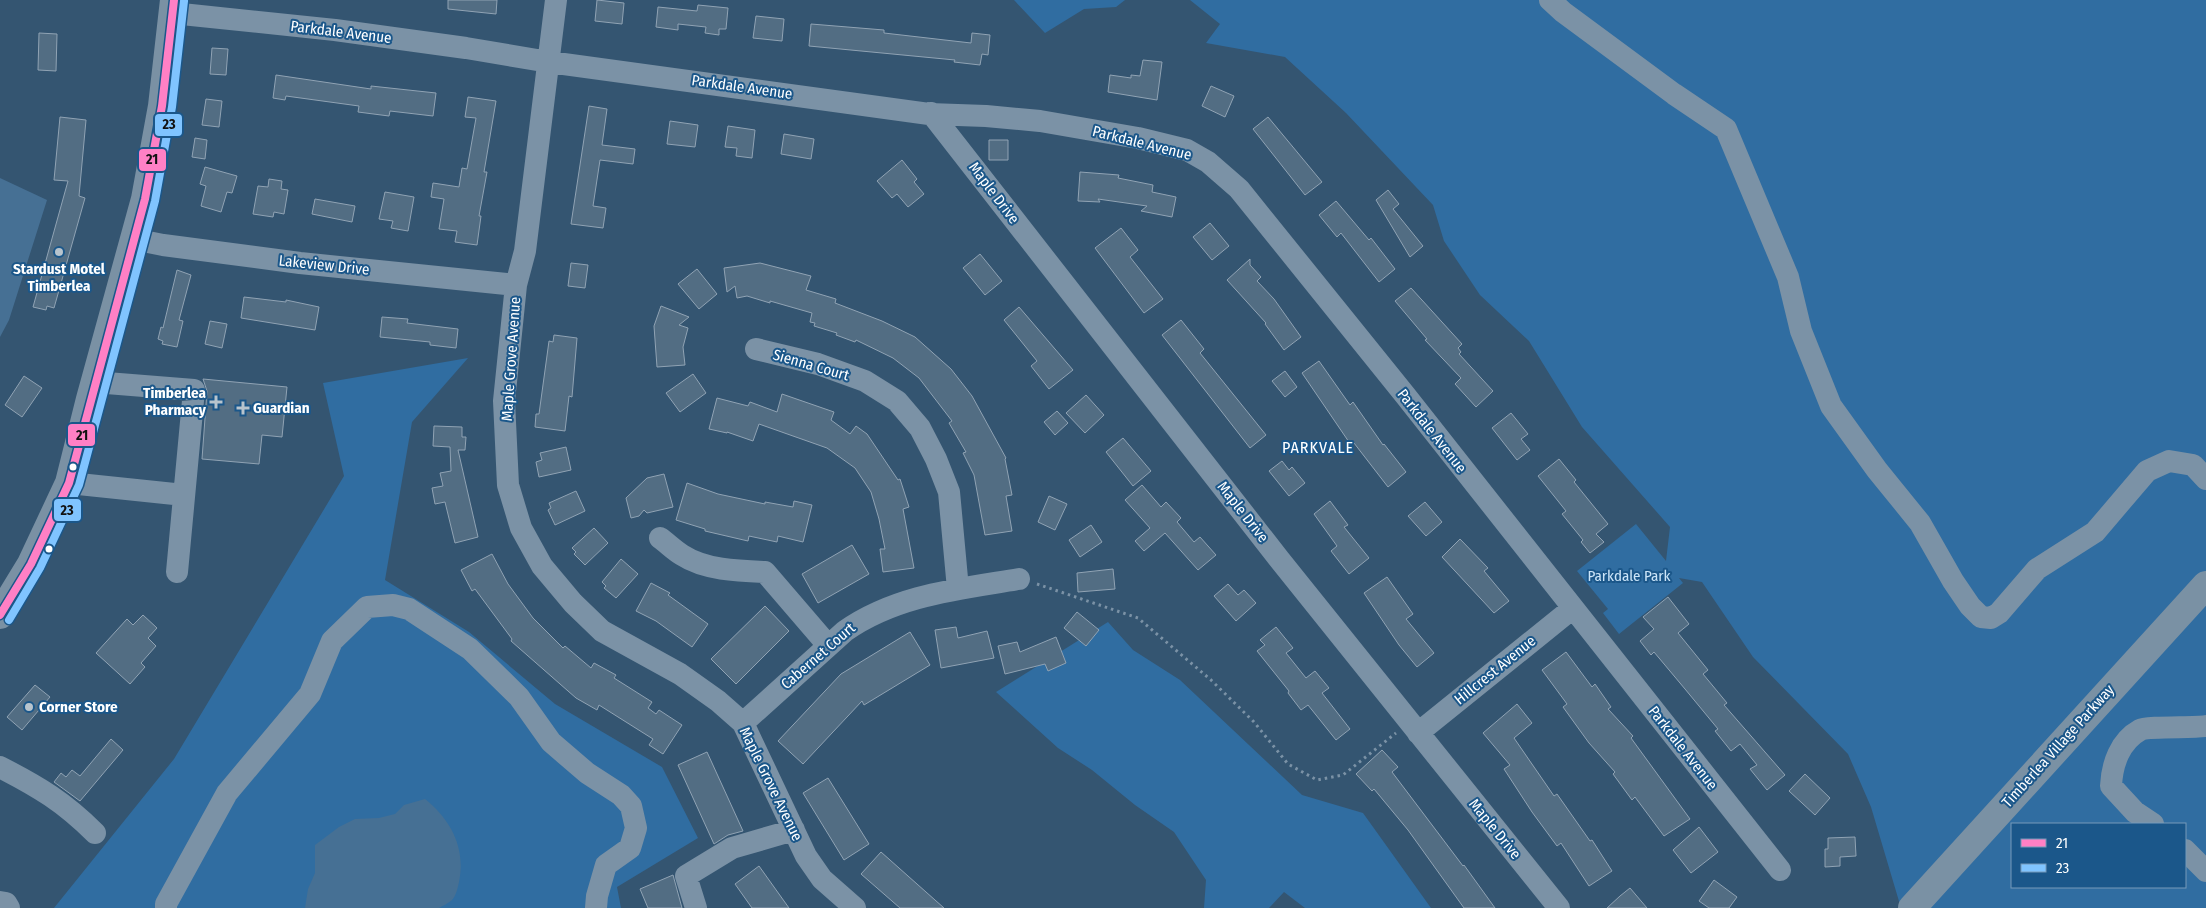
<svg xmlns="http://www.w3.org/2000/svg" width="2206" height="908" viewBox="0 0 2206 908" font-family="'Fira Sans Condensed',sans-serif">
<rect width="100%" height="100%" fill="#345571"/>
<!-- green -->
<path fill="#306da1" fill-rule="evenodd" d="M1014 0H1125L1116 7 1084 9 1045 33Z
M1190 0H2206V908H1901L1871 807 1848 754 1753 657 1702 582 1679 578 1683 583 1619 634 1603 613 1608 609 1577 571 1636 524 1666 561 1670 527 1582 427 1529 341 1480 295 1444 241 1433 205 1346 113 1285 57 1206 43 1220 24ZM2012 824H2185V887H2012Z
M468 358 412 422 385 580 469 632 555 704 662 767 698 838 617 887 621 908H54L174 759 344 476 323 383Z
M1108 622 1133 650 1180 680 1302 795 1363 813 1431 908H1305L1284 892 1269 908H1204L1206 880 1174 832 1135 805 1092 770 1058 748 996 692Z"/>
<!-- water -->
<path fill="#467094" d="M0 178 47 200 9 320 0 337Z
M425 799C451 820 466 848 459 882 458 887 456 896 452 900 449 903 442 906 439 908H305L308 889 315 873V845L339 827 355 819 379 818 395 814 404 805Z"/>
<!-- building -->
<path fill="#526d83" stroke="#90a3b4" d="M448 0H497L496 14 448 9Z
M597 0 624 3 622 24 595 21Z
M698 5 728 8 726 29H719V35L705 33 706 27 678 24V30L656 27 658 7 697 11Z
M756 16 784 19 782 41 753 38Z
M811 24 884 30V33L971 43 972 33 990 35 988 55 982 54 980 65 954 62 955 60 809 46Z
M39 33 57 34 56 71 38 70Z
M212 48 228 49 226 75 210 74Z
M1143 60 1162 62 1157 100 1108 92 1110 75 1131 78V75L1140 76Z
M276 75 371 89V86L436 93 433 116 390 111 389 116 358 112 359 106 286 96 285 100 273 98Z
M1211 86 1234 96 1225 117 1202 106Z
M468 97 496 101 484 172H487L479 216H481L477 245 455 242 457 231 439 229 444 199 431 197 433 183 459 187 462 168 467 169 476 118 465 117Z
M206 99 222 101 219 127 202 125Z
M589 106 607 109 602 145 635 149 633 164 600 160 593 206 606 208 603 228 571 224Z
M60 117 86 120 79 196 85 198 54 308 47 306 46 310 33 307 68 181 54 180Z
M1268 117 1322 182 1305 195 1253 129Z
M670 121 698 125 695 147 667 144Z
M728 126 755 130 752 158 736 156 737 148 725 147Z
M784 134 814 139 811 159 781 154Z
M195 138 207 140 205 159 192 157Z
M989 140H1008V160H989Z
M902 160 917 179 914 182 924 194 908 207 897 194 892 198 877 181Z
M205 167 237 176 232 193 227 192 221 212 201 206 206 186 200 184Z
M1080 172 1119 175 1118 178 1153 185 1152 192 1176 197 1172 217 1141 211 1147 206 1098 199 1100 202 1078 201Z
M269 179 282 181 281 189 288 190 284 214 274 212 273 217 253 214 258 186 268 187Z
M1388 190 1399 204 1393 209 1423 246 1410 257 1376 200Z
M385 192 414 197 408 231 391 228 393 221 379 219Z
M315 199 355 206 352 222 312 214Z
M1336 201 1369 240 1371 238 1395 269 1379 282 1341 233 1337 237 1319 215Z
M1210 223 1229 246 1212 260 1193 237Z
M1121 228 1138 250 1130 257 1163 299 1144 313 1095 248Z
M980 254 1002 281 985 295 963 268Z
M1250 259V265L1261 277 1257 281 1274 299 1301 337 1284 350 1265 324 1266 323 1227 280Z
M571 263 588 265 585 288 568 286Z
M760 263 811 276 806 290 836 299 835 303 882 321 915 337 951 369 972 396 1006 458 1005 459 1012 495 1006 496 1012 531 985 535 974 475 963 453 966 452 949 423 952 421 919 378 893 358 856 340 855 342 836 335 837 333 814 326 815 323 810 322 812 313 770 301V303L747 296 737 298 735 286 727 292 724 268Z
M697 269 717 294 699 309 678 284Z
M177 270 191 275 179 320 183 321 177 347 162 344 163 341 158 339 161 327 163 328Z
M1411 288 1462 344 1458 348 1461 352 1459 354 1493 391 1476 407 1455 384 1461 378 1425 340 1427 339 1395 301Z
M244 297 286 302V300L319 307 315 330 241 318Z
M661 306 689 317 679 325 688 328 683 347 685 365 657 367 654 326Z
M1019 307 1073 370 1049 389 1031 366 1037 361 1004 320Z
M382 317 408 319 407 323 458 329 456 348 430 345V342L380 337Z
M1181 320 1204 349 1200 353 1266 435 1250 448 1162 335Z
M210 321 227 324 222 348 205 344Z
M554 335 577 338 572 397 569 396 565 431 535 427 536 414H539L549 341 553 342Z
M1319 361 1350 405 1353 402 1383 445 1384 444 1406 472 1388 487 1354 443 1351 445 1302 373Z
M1285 371 1297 387 1285 397 1272 381Z
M693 374 706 393 680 412 666 393Z
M24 376 42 388 22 417 5 405Z
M203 379 287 387 282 437 262 435 259 464 202 459 207 391Z
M782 394 834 412 831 420 850 434 856 426 867 434 898 480 900 479 909 507 903 509 914 568 883 572 880 549H885L879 519 871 492 855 468 827 448 759 424 753 441 727 432V433L709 429 717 398 748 406 750 402 777 412Z
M1086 395 1104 415 1085 433 1066 413Z
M1057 411 1068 423 1055 435 1044 422Z
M1511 413 1528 434 1521 439 1530 450 1517 460 1492 428Z
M434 426 462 427V437H466L465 450H458L478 537 455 543 445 502 435 504 432 488 443 486 440 473 451 471 450 447 433 446Z
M1123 438 1151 471 1133 486 1106 452Z
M566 447 571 470 539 477 536 462 542 460 540 453Z
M1559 459 1576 480 1574 482 1608 524 1596 534 1604 542 1590 553 1581 542 1583 540 1562 514 1566 511 1538 476Z
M1282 461 1289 470 1292 467 1305 483 1289 496 1269 471Z
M664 474 673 507 647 513 644 510 639 516 631 518 626 498 647 478Z
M687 483 718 494 765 504V502L793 507 794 501 812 505 803 542 778 536 777 542 749 536 748 541 705 531V529L676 520Z
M1142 485 1161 507 1166 502 1181 518 1177 522 1194 542 1200 537 1216 555 1198 570 1165 533 1144 551 1135 541 1150 528 1125 500Z
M576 491 585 511 555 525 548 510 551 508 549 503Z
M1049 496 1067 504 1055 530 1038 522Z
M1330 501 1348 525 1344 527 1369 558 1349 574 1331 551 1337 546 1314 514Z
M1425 502 1442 522 1426 536 1408 516Z
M1091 525 1102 542 1080 557 1069 540Z
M594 528 608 543 585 565 574 554 576 552 572 548Z
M1460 539 1488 568 1484 571 1509 601 1494 613 1442 557Z
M852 545 869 574 818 603 802 574Z
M492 554 508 584 533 618 563 648 565 646 591 668 594 663 616 675 614 678 652 702 648 708 656 714 659 710 682 725 663 754 649 745 653 739 599 705 597 710 576 698 511 641 512 639 475 589 472 591 461 570Z
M621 559 638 574 616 598 604 588 606 586 602 582Z
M1113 569 1115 589 1078 592 1077 573Z
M1387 577 1413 614 1406 619 1434 653 1417 667 1399 645 1364 593Z
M651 583 670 593 668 595 708 624 692 647 656 621 636 611Z
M1228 584 1238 595 1244 590 1256 603 1236 621 1214 596Z
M1668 597 1689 624 1678 633 1708 670 1703 674 1727 703 1724 705 1785 775 1767 790 1750 769 1757 765 1740 744 1731 751 1715 731 1718 729 1685 689 1654 652 1651 655 1640 641 1654 629 1643 617Z
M765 606 789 631 736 684 711 659Z
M1077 612 1099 630 1086 646 1064 628Z
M143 615 157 628 148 638 156 646 141 663 145 667 130 684 96 653 127 619 133 625Z
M956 627 958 638 987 631 994 658 941 668 935 630Z
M1276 627 1293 648 1286 653 1306 678 1315 671 1329 688 1322 693 1350 729 1336 740 1308 705 1301 710 1288 693 1289 691 1257 651 1265 645 1260 640Z
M910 632 930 665 864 705 862 701 803 764 778 741 841 674Z
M1056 637 1066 663 1048 671 1045 664 1005 674 998 646 1017 642 1020 652Z
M1566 652 1592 687 1595 684 1611 707 1608 709 1633 736 1631 738 1690 819 1664 836 1635 797 1632 800 1613 774 1615 772 1589 743 1563 707 1567 704 1542 670Z
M35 685 50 697 22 730 7 717Z
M1517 704 1532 723 1514 738 1554 796 1557 794 1590 841 1592 840 1612 871 1589 886 1561 843 1557 846 1532 812 1504 769 1510 765 1483 733Z
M111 739 123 750 80 801 54 782 61 773 66 777 72 770 80 776Z
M1382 750 1398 767 1392 772 1463 866 1464 865 1495 908H1464L1408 830 1374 789 1372 791 1356 774Z
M707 752 743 831 728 835 714 844 678 765Z
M1805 774 1830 798 1815 815 1789 791Z
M828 778 869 844 844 860 803 793Z
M1699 827 1718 852 1691 873 1673 850Z
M1855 837 1856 856 1840 857V866L1825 867V849H1828V838Z
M881 852 944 908H900L861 874Z
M759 866 789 908H752L735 884Z
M673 875 682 908H648L640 889Z
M1714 880 1737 897 1729 908H1709L1699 901Z
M1630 888 1647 908H1607L1620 896Z"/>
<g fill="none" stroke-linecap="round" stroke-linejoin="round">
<!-- path -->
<path stroke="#7b92a6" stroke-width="3" stroke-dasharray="2.5 4" stroke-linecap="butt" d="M1037 584 1138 618 1211 680 1254 722 1288 764 1317 780 1343 775 1396 733"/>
<!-- minor -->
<path stroke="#7b92a6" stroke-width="22" d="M556 0 525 251 516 285 504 401 508 485 521 528 542 566 573 603 602 631 680 674 718 701 743 723 806 856 822 879 855 908
M1550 0 1563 12 1674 94 1726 129 1788 277 1801 331 1831 406 1877 470 1920 523 1953 581 1970 606 1981 617 1991 618 1999 613 2037 569 2095 532 2147 471 2169 461 2193 465 2206 479
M172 13 335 30 466 48 549 62 929 114 986 116 1040 121 1138 138 1187 150 1208 162 1239 189 1405 395 1780 870
M931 113 1279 559 1559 908
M133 239 163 245 300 263 516 285
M756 349 818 364 865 381 897 401 920 428 936 459 949 492 958 589
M94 382 194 390 177 572
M69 483 184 495
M660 538C667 543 674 550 682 555 705 570 738 571 765 572L826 643 825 649
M743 723 845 631C896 595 959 589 1019 579
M1418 733 1573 608
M0 767C39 787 64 802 95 833
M2153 824 2135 812 2111 786C2112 764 2120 741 2140 730 2147 726 2194 728 2206 726
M2185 850 2206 871
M0 902 6 903 9 908
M166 908V904L227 793 310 694 332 641 367 607 393 605 409 609 470 649 519 697 551 742 587 773 621 795 631 806 636 828 630 848 606 865 597 896 596 908
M696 908 686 876 732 848 794 830"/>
<!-- major -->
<path stroke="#7a91a4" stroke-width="28" d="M0 615 31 564 69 483 90 399 145 199 162 106 174 0
M1912 908 2206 585"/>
<!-- bus-1 casing -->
<g stroke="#1b578a" stroke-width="11">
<path id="bus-1" d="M0 615 31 564 69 483 145 199 162 106 174 0"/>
</g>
<!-- bus-2 casing -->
<g stroke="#1b578a" stroke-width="11">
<path id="bus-2" d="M9 620 40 568 79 485 155 201 172 107 184 1"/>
</g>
<!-- bus-1 -->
<use href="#bus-1" stroke="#ff80c5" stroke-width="8"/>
<!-- bus-2 -->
<use href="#bus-2" stroke="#80c4ff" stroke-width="8"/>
</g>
<!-- markers -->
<g fill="#b8c4cd" stroke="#1b578a" stroke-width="2">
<circle cx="59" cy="252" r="5"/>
<path d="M213.5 394.5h5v5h5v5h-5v5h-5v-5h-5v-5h5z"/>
<path d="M240.5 400.5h5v5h5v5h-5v5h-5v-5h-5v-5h5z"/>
<circle cx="29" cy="707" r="5"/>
</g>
<g fill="#fff" stroke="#1b578a" stroke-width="2">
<circle cx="73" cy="467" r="4.5"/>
<circle cx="49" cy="549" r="4.5"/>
</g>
<g text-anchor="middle" stroke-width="4" stroke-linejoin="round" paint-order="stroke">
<!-- street labels -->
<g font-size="15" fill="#fff" stroke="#1b578a">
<text transform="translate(341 32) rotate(7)" y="5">Parkdale Avenue</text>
<text transform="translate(742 87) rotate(8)" y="5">Parkdale Avenue</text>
<text transform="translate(1142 143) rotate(14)" y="5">Parkdale Avenue</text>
<text transform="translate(994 193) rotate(53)" y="5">Maple Drive</text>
<text transform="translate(324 265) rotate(6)" y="5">Lakeview Drive</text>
<text transform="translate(511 359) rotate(-86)" y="5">Maple Grove Avenue</text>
<text transform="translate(811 365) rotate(16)" y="5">Sienna Court</text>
<text transform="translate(1432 431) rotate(52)" y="5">Parkdale Avenue</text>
<text transform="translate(1243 512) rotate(52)" y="5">Maple Drive</text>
<text transform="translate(818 656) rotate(-41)" y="5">Cabernet Court</text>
<text transform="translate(1495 670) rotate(-39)" y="5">Hillcrest Avenue</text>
<text transform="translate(2058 746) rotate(-48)" y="5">Timberlea Village Parkway</text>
<text transform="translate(1683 748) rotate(52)" y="5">Parkdale Avenue</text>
<text transform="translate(771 784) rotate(64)" y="5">Maple Grove Avenue</text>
<text transform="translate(1495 829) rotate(51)" y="5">Maple Drive</text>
</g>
<!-- poi labels -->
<g font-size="15" font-weight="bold" fill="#fff" stroke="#1b578a" text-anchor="start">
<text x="59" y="274" text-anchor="middle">Stardust Motel<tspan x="59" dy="17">Timberlea</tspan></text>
<text x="206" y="398" text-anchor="end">Timberlea<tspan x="206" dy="17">Pharmacy</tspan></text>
<text x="253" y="413">Guardian</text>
<text x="39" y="712">Corner Store</text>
</g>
<!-- park labels -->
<g font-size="15" fill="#cce5f9" stroke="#1b578a">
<text x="1629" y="581">Parkdale Park</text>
</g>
<!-- neighbourhood labels -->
<g font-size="16" letter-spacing="1" fill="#fff" stroke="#1b578a">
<text x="1318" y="453">PARKVALE</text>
</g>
</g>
<g stroke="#1b578a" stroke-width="2">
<rect x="154" y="113" width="29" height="24" rx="5" fill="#80c4ff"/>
<rect x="138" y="148" width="29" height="24" rx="5" fill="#ff80c5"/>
<rect x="67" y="423" width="29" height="24" rx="5" fill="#ff80c5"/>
<rect x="53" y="498" width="29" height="24" rx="5" fill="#80c4ff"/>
</g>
<g font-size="14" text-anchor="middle" font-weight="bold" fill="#111">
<text x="169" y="129">23</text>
<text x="152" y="164">21</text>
<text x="82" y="440">21</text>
<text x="67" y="515">23</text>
</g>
<!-- legend -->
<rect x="2011" y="823" width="175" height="65" fill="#1b578a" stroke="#769ab9"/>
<rect x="2021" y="839" width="25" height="8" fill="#ff80c5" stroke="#769ab9"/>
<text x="2056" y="848" font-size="15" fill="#ffffff">21</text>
<rect x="2021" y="864" width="25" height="8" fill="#80c4ff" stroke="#769ab9"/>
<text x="2056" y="873" font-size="15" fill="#ffffff">23</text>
</svg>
